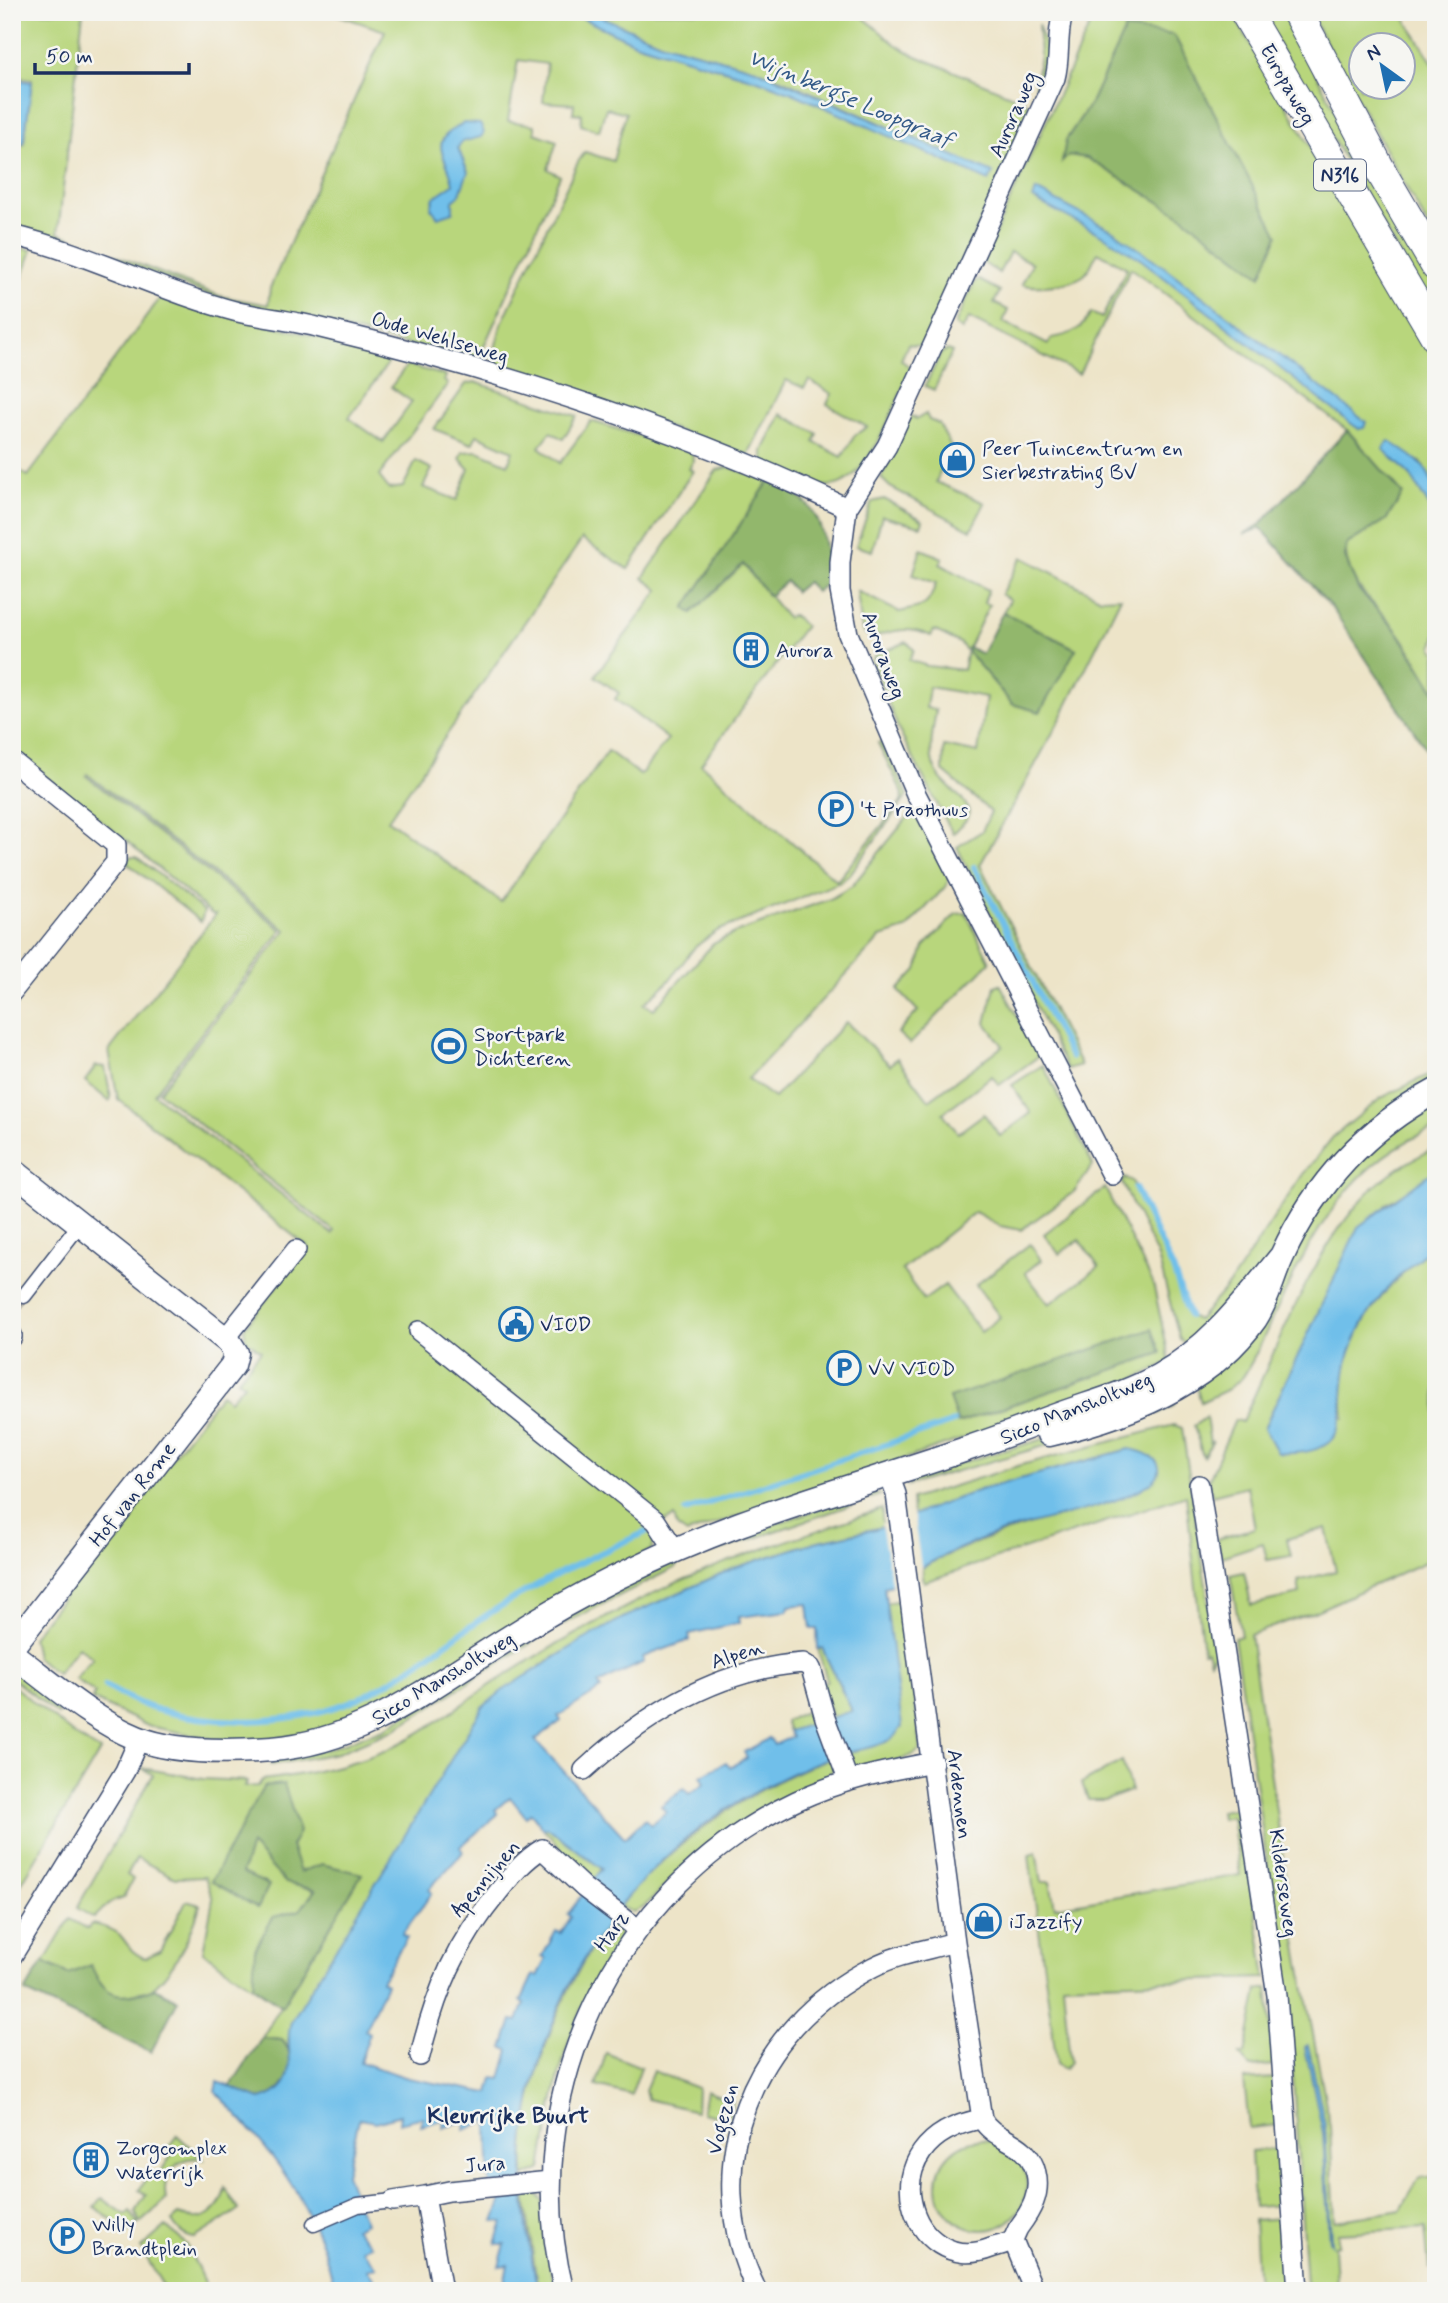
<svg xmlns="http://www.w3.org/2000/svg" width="1448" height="2303" viewBox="0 0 1448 2303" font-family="Mynerve,sans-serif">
<rect width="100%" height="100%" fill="#f6f6f2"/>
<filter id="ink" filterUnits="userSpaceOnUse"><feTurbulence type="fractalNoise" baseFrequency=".0143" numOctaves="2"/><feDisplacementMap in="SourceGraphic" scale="14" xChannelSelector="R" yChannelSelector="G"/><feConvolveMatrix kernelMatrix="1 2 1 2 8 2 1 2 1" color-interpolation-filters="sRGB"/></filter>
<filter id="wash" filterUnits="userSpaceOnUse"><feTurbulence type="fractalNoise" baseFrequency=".00686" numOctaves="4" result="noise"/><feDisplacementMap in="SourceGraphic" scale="28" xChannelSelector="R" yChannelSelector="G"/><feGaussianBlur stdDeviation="1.57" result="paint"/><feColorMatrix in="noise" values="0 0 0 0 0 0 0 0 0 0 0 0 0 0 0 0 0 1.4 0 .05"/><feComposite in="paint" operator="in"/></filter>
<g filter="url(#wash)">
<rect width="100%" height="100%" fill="#ede4c8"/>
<!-- green -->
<path fill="#b8d67c" stroke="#6a826d" stroke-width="2" fill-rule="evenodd" d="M12 12H83L58 233 220 296 268 305 270 288 385 31 329 12H569L635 43 758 80 795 94 989 181 992 173 784 80 756 69 660 42 590 12H857L895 44 914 55 1025 101 1032 111 922 346 908 344 901 360 911 368C896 400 870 485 829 486 807 487 782 470 763 462V451L781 414 818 434 814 442 842 457 855 435 867 427 827 404 832 394 809 380 804 388 786 380 748 455 500 369 493 357 501 325 578 162 585 152 613 161 626 113 606 108 599 131 581 125 582 114 573 113 574 104 543 102 547 64 518 60 508 121 535 125V133L557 141 548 169 560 176 481 353 470 360 211 296 62 239 12 228V144L24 145 32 79 12 77Z
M1096 12H1232L1436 362V488L1421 462 1383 448 1410 475 1436 517V633L1433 648 1436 652V693C1423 673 1412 650 1398 632 1377 604 1343 583 1346 545L1386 520 1403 494 1347 430 1131 268 1079 374 969 318 962 330 955 324 975 281 979 280 1000 291 994 303 1008 310 1003 322 1048 345 1052 338C1070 335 1082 330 1091 313L1102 318 1127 268 1098 252C1093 259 1090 271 1083 276 1069 285 1036 289 1022 284L1032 263 1010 252 999 273 982 262ZM1125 30 1261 276 1182 216 1087 158 1069 155 1066 140 1092 101Z
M1259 12H1283L1375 185 1436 287V317Z
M1309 12H1401L1436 68V241ZM1360 46H1402V88H1360Z
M1038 24 1051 63 1041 89 1035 86 1040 56Z
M12 246 32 250 12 307Z
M161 297 393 356 349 418 383 442 412 402 391 387 407 365 446 376 444 381 448 384 379 476 389 489 403 487 416 461 432 469 423 487 457 500 469 469 460 459 463 452 478 451 508 464 513 451 477 435 472 444 434 429 466 384 475 382 577 416 563 439 551 432 539 447 560 463 591 421 692 452 693 461 689 469 693 471 628 569 582 539 388 820 501 902 608 751 640 775 668 739 615 699 619 693 595 676 659 590 643 578 717 470 729 467 769 481 685 608 692 613 743 564 787 618 792 615 805 626 701 764 837 881 901 802 903 794 878 743 882 741 908 795 850 874 841 882 717 931 695 947 667 983 644 1004 654 1009 713 944 735 933 830 899 852 886 907 818 916 811 949 877 947 885 906 929 881 937 748 1079 774 1098 846 1022 890 1065 897 1058 929 1100 1003 1046 986 1023 995 986 1000 984 1039 1056 999 1085 992 1076 943 1113 958 1133 984 1114 1000 1136 1031 1113 1012 1085 1043 1065 1093 1165 1075 1191 1021 1230 1000 1226 975 1212 902 1270 924 1300 945 1285 981 1332 1000 1317 976 1285 1030 1244 1041 1260 1025 1273 1049 1304 1099 1267 1079 1240 1059 1254 1044 1234 1105 1188 1153 1283 1170 1362 1133 1380 687 1534 677 1527 674 1517 651 1529 655 1538 652 1549 403 1696 330 1729 268 1740 213 1739 148 1726 92 1699 95 1693 75 1679 93 1658 78 1647 57 1674 36 1657 32 1637 221 1394 230 1400 244 1384 238 1379 261 1351 246 1340 244 1328 308 1247 118 1099 109 1051 216 914H212L128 842 12 751V466L28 476ZM87 774 286 930 159 1092 334 1231 332 1234 154 1094 282 930 86 776ZM1161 1353 959 1423 949 1398Z
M948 350 952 352 934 390 925 386 941 353Z
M926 414 929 420 939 424 951 447 936 482 985 503 971 530 890 487 881 478 911 416 917 419Z
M884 499 923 520 921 526 882 516 872 551 856 546 872 502Z
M921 549 943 558 940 564 988 590 984 603 989 605 967 651 1012 703 1076 649 1003 612 1010 600 1001 594 1022 557 1101 598 1121 597 1062 716 980 865 1081 1065 1067 1069 957 847 982 831 991 812 943 771 944 746 978 753 986 697 929 687 926 708 936 710C932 738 923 765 948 786 956 794 966 800 969 812L967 819 953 834 899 731 872 660 877 654 907 642 914 650 909 660 927 666 963 670 967 651 960 643 934 630 931 636C908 626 894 630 871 638L862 631 857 591 899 612C924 606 928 609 936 583L913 575Z
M130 857H137L204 911 201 922 126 862Z
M966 913 990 962 910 1044 898 1033 918 1011 898 990 917 970 924 947 956 914Z
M96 1066 105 1067 111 1098 109 1101 85 1081Z
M1436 1071V1080L1414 1092 1258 1275 1188 1345 1180 1340 1158 1257 1121 1181 1124 1178 1132 1181 1173 1269 1189 1316 1198 1320 1231 1282 1303 1174 1333 1137 1381 1098Z
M1436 1103V1128C1344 1163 1311 1240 1271 1321 1262 1341 1254 1361 1242 1378L1227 1390 1201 1402 1195 1383 1324 1200 1379 1140Z
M1436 1147V1173L1386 1204 1288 1376 1264 1428 1344 1418C1343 1406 1341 1392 1343 1380 1351 1325 1392 1277 1436 1245V1557L1314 1612 1250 1635 1292 1919 1330 2127 1335 2221 1401 2210 1419 2178 1436 2176V2268H1429L1425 2228 1338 2233V2245L1334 2246 1336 2283 1306 2285 1289 2012 1234 1638 1241 1636 1230 1575 1244 1572 1251 1605 1300 1594 1298 1581 1336 1571 1326 1528 1287 1539 1291 1556 1267 1560 1263 1543 1221 1557 1217 1539 1255 1528 1247 1486 1212 1495 1209 1479 1235 1420 1242 1422C1278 1347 1311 1252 1369 1192 1388 1172 1412 1160 1436 1147Z
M1176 1400 1173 1406 1162 1412 909 1485 914 1477C1001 1450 1089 1428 1176 1400Z
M1206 1417 1210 1443 1213 1441 1203 1457 1194 1426Z
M1174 1425 1182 1428 1216 1652 1210 1661 1207 1651 1203 1652 1186 1495 924 1582 922 1568C990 1529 1069 1517 1141 1489L1129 1449 980 1490 917 1514 913 1515 912 1499 1021 1465Z
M870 1492 880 1495 689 1561 685 1558 721 1542Z
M882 1509V1527L815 1542 734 1568 623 1618 541 1665 288 2040 291 2051 282 2040 262 2038 281 2006 203 1952 213 1899 205 1877 175 1878 137 1858 127 1875 133 1879 123 1898 109 1903 94 1918 77 1908 153 1775 142 1768 203 1779 247 1781 245 1787 258 1786 262 1780C304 1775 345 1767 384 1751 423 1734 457 1707 492 1684 537 1655 582 1629 630 1605 710 1563 797 1538 882 1509Z
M677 1561 676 1567 553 1629 393 1730 337 1753 271 1765 273 1759 328 1749 384 1729 491 1660 600 1598Z
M868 1581 892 1585 884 1587 886 1603 901 1600 921 1748C915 1758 872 1770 860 1767 851 1766 848 1760 844 1753L892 1739Z
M822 1648 852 1711 832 1718 822 1685 827 1680 818 1649Z
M12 1673H18L57 1700 58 1715 12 1678Z
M12 1685 77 1737 100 1751 12 1899Z
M814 1708 820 1722 789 1731 785 1721Z
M832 1757 834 1767 828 1777 738 1824 700 1852 643 1908 633 1912 618 1906C679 1838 747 1790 832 1757Z
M1122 1761 1131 1791 1106 1800H1088L1082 1783Z
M1240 1808 1266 1978 1063 1984 1070 2062 1064 2069 1057 2065 1029 1856 1036 1852 1042 1882H1050L1055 1907 1240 1875 1232 1817 1221 1819 1220 1811Z
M547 1827 603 1868 591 1884 562 1860 566 1854 544 1829Z
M186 1901 200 1905C192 1936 155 2019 110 1993 105 1990 100 1981 96 1976L68 1974 44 1962 70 1919 88 1929 91 1924C133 1930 119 1949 145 1958L160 1951Z
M611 1917 619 1924C625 1945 598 1972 589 1991 560 2052 552 2104 541 2169L524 2177C520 2086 561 1991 611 1917Z
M1268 1988 1274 2065 1250 2067 1240 2055 1245 2054 1258 1990Z
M606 2053 641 2067 631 2095 596 2086Z
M653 2071 697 2088 696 2111 647 2099 645 2090Z
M1275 2078 1279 2125 1249 2128 1244 2080Z
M706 2091 733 2101 728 2119 702 2113Z
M177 2135 203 2159C177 2154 161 2176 166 2200L140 2223 135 2212 146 2195 139 2190 151 2173 157 2177 173 2153 167 2149Z
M937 2185a45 45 0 1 1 90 0a45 45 0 1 1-90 0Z
M1279 2149 1282 2205 1254 2207 1251 2151Z
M225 2188 239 2210 195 2238C184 2237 177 2230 172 2221L179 2215C203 2224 221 2213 225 2188Z
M534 2190 543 2201 548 2253 556 2291H538L524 2191Z
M102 2198 126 2215 130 2211 138 2224 127 2233 95 2207Z
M1285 2218 1289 2290 1258 2291 1254 2220Z
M166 2226 187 2245 208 2291H166L141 2248Z"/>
<!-- forest -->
<path fill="#92b76c" stroke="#567365" stroke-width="2" d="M1125 29 1174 35 1278 235 1261 276 1182 216 1087 158 1069 155 1062 162 1066 140 1092 101Z
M1347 430 1403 494 1386 520 1347 544 1345 557 1358 589 1398 632 1436 693V764L1332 608 1261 528 1244 534 1261 524Z
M769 481C823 501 823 530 830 581L816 592 807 582 795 592 786 581 769 596 743 564 692 613 685 608Z
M1003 612 1076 649 1040 712 1012 704 967 651 968 647 982 654Z
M1152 1329 1161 1353 958 1423 949 1398Z
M284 1784 299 1832 291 1846 300 1872 322 1864 362 1874 282 2006 253 1986 255 1949 273 1917 300 1910 315 1890 286 1883 251 1845 242 1873 269 1885 258 1908 211 1881 264 1786Z
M43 1962 68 1974 91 1965C105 2000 122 1999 155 1988L178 2000 151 2052 25 1992Z
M262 2038 282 2040C301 2062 288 2092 260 2099L230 2087Z"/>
<!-- water -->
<path fill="#6fbfea" stroke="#4577a4" stroke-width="2" fill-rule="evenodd" d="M569 12H590L660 42 756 69 993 173 989 181 795 94 758 80 635 43Z
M12 79 32 82 24 143 12 142Z
M464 123 480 124 484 132 481 137 461 142 458 148 468 172 459 196 453 201V212L438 217 431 208 434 197 453 184C449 156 423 143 464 123Z
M1036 190 1112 230 1163 266 1366 422 1364 428 1359 429 1353 425 1139 258 1104 236 1033 199Z
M1389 441C1426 465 1436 471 1436 517L1410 475 1383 449Z
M1436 1173V1245C1400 1271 1368 1305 1352 1347 1330 1401 1367 1457 1278 1453L1264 1428 1358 1227 1428 1175Z
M1129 1449C1160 1454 1173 1473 1139 1490 1093 1513 1039 1519 990 1536 969 1544 946 1554 926 1565 912 1573 900 1584 884 1587L902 1727C899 1730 895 1736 892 1739 875 1749 849 1751 831 1757 804 1767 778 1779 754 1793 628 1861 536 1999 524 2143 520 2192 528 2243 538 2291L503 2288 508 2265 499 2266 505 2244H496L503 2222 494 2221 502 2200 490 2198 488 2120 465 2130 466 2120 443 2128 444 2119 421 2126 423 2117 399 2123 400 2115 376 2122 359 2119 346 2174 365 2223 355 2228 371 2245 362 2249 376 2267 367 2270 380 2288 335 2291C319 2210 272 2150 216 2092L218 2082 260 2099C308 2086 281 2048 291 2022L483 1707 502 1691 578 1643 623 1618 734 1568 815 1542 875 1529 980 1490ZM808 1604 811 1629H817L818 1649 822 1648 852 1711 789 1731 792 1737 774 1745 770 1738 744 1752 747 1758 730 1767 726 1762 701 1776 705 1783 689 1794 684 1788 661 1806 666 1812 651 1825 645 1819 625 1838 535 1740 561 1721 558 1716 601 1689 598 1684 644 1662 643 1657 690 1640 689 1634 739 1623 738 1617 788 1611 789 1606ZM510 1797 526 1817 531 1813 544 1829 547 1827 602 1869 568 1914 571 1917 561 1933 556 1931 542 1957 546 1959 537 1976 533 1975 521 2001 525 2003 518 2021 512 2020 503 2048 509 2050 501 2079 493 2078 489 2093 408 2078 360 2062 370 2033 365 2030 386 1984 381 1981 407 1937 402 1934 432 1893 429 1889 463 1852 460 1847 498 1814 495 1810Z
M1308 2045 1325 2125 1331 2243 1329 2240 1323 2133 1305 2047Z"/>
<!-- pier -->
<path fill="#ede4c8" d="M913 1512 922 1572 892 1588 881 1523Z"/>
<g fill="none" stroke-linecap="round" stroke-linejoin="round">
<!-- stream -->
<path stroke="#6fbfea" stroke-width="6" d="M974 867 1071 1057
M1135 1188 1173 1269 1189 1316
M685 1511 954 1422
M105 1686C122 1695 140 1705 158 1710 223 1727 300 1725 361 1697 407 1675 448 1640 490 1613 539 1581 593 1556 646 1532"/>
</g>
</g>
<g filter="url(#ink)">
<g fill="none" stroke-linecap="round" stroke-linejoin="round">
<!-- pedestrian-tunnel -->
<path stroke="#c3c0b3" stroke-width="14" stroke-dasharray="14 7" stroke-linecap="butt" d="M12 1310 24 1296"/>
<!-- pedestrian casing -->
<g stroke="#3a4a6e" stroke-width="17">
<path id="pedestrian" d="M24 1296 80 1224
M314 2224 358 2205 393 2201"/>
</g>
<!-- minor casing -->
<g stroke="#3a4a6e" stroke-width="22">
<path id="minor" d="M1064 12C1056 30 1061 57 1055 78L887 446 847 508 840 562V591L848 634 916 794 1112 1175
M12 235C91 254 161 292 238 312 265 318 294 321 321 328 501 371 680 428 847 508
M12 761 116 845V862L12 992
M419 1331 656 1521 675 1550
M12 1335V1337
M225 1339 296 1250
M889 1475 896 1494 955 1942 982 2119
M1199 1485 1277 1995 1298 2291
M584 1770C644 1715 719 1669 803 1663L811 1668 825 1718 848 1780
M12 1956 125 1771 139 1739
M420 2056C436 1990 456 1943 499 1891 512 1875 524 1860 542 1849L584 1888 638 1929
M982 2119C995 2143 1028 2138 1036 2173 1041 2194 1031 2211 1019 2227 1016 2231 1015 2238 1011 2241 1007 2244 997 2246 991 2248 911 2280 863 2139 982 2119Z
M393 2201 425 2196
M1013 2240 1034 2291
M442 2291 425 2196 449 2191 550 2181
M564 2291C514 2097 615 1886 796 1801 840 1780 886 1771 933 1762
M757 2291C695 2165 752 2028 873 1967 898 1954 927 1950 955 1942"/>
</g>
<!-- tertiary casing -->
<g stroke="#3a4a6e" stroke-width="27">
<path id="tertiary" d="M12 1170 229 1342 236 1353 233 1365 12 1647
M1049 1434C1124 1417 1209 1385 1255 1319 1268 1299 1272 1277 1282 1256 1315 1184 1367 1128 1436 1091
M12 1654C51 1683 91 1719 137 1738 174 1753 232 1752 272 1749 365 1741 432 1685 509 1638 581 1592 660 1554 740 1524 841 1487 945 1460 1045 1420 1083 1405 1123 1396 1159 1376 1211 1347 1244 1302 1281 1257"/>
</g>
<!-- primary casing -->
<g stroke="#3a4a6e" stroke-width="32">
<path id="primary" d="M1245 12 1436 337
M1297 12 1384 177 1436 266"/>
</g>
<!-- pedestrian -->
<use href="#pedestrian" stroke="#fff" stroke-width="14"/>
<!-- minor -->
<use href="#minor" stroke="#fff" stroke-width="19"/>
<!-- tertiary -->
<use href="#tertiary" stroke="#fff" stroke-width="24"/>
<!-- primary -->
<use href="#primary" stroke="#fff" stroke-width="30"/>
</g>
</g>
<!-- icons -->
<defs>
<g id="shop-ring" transform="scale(1.75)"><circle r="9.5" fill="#f6f6f2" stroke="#1f6fb2" stroke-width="1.5"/><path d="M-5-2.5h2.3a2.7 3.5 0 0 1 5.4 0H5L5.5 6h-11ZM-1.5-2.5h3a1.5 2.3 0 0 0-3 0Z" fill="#1f6fb2"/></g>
<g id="building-ring" transform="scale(1.75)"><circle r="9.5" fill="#f6f6f2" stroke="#1f6fb2" stroke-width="1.5"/><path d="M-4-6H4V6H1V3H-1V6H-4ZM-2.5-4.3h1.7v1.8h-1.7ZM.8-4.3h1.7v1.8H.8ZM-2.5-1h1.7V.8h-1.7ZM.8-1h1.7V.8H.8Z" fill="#1f6fb2"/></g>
<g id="parking-ring" transform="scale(1.75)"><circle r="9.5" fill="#f6f6f2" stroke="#1f6fb2" stroke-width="1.5"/><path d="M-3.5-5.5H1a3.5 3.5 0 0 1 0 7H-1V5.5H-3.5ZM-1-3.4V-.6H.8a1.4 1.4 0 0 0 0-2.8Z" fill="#1f6fb2"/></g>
<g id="stadium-ring" transform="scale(1.75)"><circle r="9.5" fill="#f6f6f2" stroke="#1f6fb2" stroke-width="1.5"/><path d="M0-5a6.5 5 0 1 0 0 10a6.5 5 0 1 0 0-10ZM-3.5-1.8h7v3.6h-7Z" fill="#1f6fb2"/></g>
<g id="civic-ring" transform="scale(1.75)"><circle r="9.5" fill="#f6f6f2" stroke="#1f6fb2" stroke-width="1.5"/><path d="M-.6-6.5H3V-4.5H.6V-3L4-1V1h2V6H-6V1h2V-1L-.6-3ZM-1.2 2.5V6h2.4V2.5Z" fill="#1f6fb2"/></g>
</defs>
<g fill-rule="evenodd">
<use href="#shop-ring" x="957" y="460"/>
<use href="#building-ring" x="751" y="650"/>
<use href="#parking-ring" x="836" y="809"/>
<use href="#stadium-ring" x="449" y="1046"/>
<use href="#civic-ring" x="516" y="1324"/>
<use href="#parking-ring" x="844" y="1368"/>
<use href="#shop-ring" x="984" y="1921"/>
<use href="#building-ring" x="91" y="2160"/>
<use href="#parking-ring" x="67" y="2236"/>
</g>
<g text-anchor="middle" stroke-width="5" stroke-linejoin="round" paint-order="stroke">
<!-- shield labels -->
<rect fill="#f6f6f2" stroke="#5d6b8a" stroke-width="2" x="1314" y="159.5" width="52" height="31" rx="5"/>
<g font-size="19" font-weight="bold" fill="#1b2f5e">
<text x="1340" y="182">N316</text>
</g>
<!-- street labels -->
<g font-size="21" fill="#1b2f5e" stroke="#f6f6f2">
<text transform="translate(1288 84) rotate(60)" y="7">Europaweg</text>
<text transform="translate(1013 114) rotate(-66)" y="7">Auroraweg</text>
<text transform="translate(440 337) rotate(16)" y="7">Oude Wehlseweg</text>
<text transform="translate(884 655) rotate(70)" y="7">Auroraweg</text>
<text transform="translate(1076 1408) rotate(-22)" y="7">Sicco Mansholtweg</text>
<text transform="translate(132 1494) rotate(-52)" y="7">Hof van Rome</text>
<text transform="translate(737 1654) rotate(-18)" y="7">Alpen</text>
<text transform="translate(443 1678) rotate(-31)" y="7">Sicco Mansholtweg</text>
<text transform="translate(960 1794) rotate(83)" y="7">Ardennen</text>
<text transform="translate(485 1878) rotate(-49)" y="7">Apennijnen</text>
<text transform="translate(1284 1883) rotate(82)" y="7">Kilderseweg</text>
<text transform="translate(611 1931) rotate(-55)" y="7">Harz</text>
<text transform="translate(722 2119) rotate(-76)" y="7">Vogezen</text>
<text transform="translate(485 2164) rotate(-5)" y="7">Jura</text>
</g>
<!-- poi labels -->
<g font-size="21" fill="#1b2f5e" stroke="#f6f6f2" text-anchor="start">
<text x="982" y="455">Peer Tuincentrum en<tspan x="982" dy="24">Sierbestrating BV</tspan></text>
<text x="776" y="657">Aurora</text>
<text x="860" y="816">'t Praothuus</text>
<text x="474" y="1041">Sportpark<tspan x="474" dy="24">Dichteren</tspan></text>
<text x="540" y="1331">VIOD</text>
<text x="868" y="1375">VV VIOD</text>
<text x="1009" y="1928">iJazzify</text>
<text x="116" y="2155">Zorgcomplex<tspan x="116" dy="24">Waterrijk</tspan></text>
<text x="92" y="2231">Willy<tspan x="92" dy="24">Brandtplein</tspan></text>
</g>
<!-- water labels -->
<g font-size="23" font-style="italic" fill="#345a88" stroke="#f6f6f2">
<text transform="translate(851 98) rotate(23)" y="8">Wijnbergse Loopgraaf</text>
</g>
<!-- neighbourhood labels -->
<g font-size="23" font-weight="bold" fill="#1b2f5e" stroke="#f6f6f2">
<text x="508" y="2123">Kleurrijke Buurt</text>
</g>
</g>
<!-- margin -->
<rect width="1448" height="2303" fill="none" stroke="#f6f6f2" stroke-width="42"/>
<!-- north arrow -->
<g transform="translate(1382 66) rotate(327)"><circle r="33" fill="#f6f6f2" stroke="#9ea6b7" stroke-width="2"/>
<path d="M0-5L12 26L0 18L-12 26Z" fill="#1f6fb2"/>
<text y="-10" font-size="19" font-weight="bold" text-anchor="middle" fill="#1b2f5e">N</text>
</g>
<!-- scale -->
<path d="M35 63v10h154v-10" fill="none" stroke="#1b2f5e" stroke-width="3.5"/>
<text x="46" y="63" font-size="21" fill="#1b2f5e" stroke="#f6f6f2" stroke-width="5" paint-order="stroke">50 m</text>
</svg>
